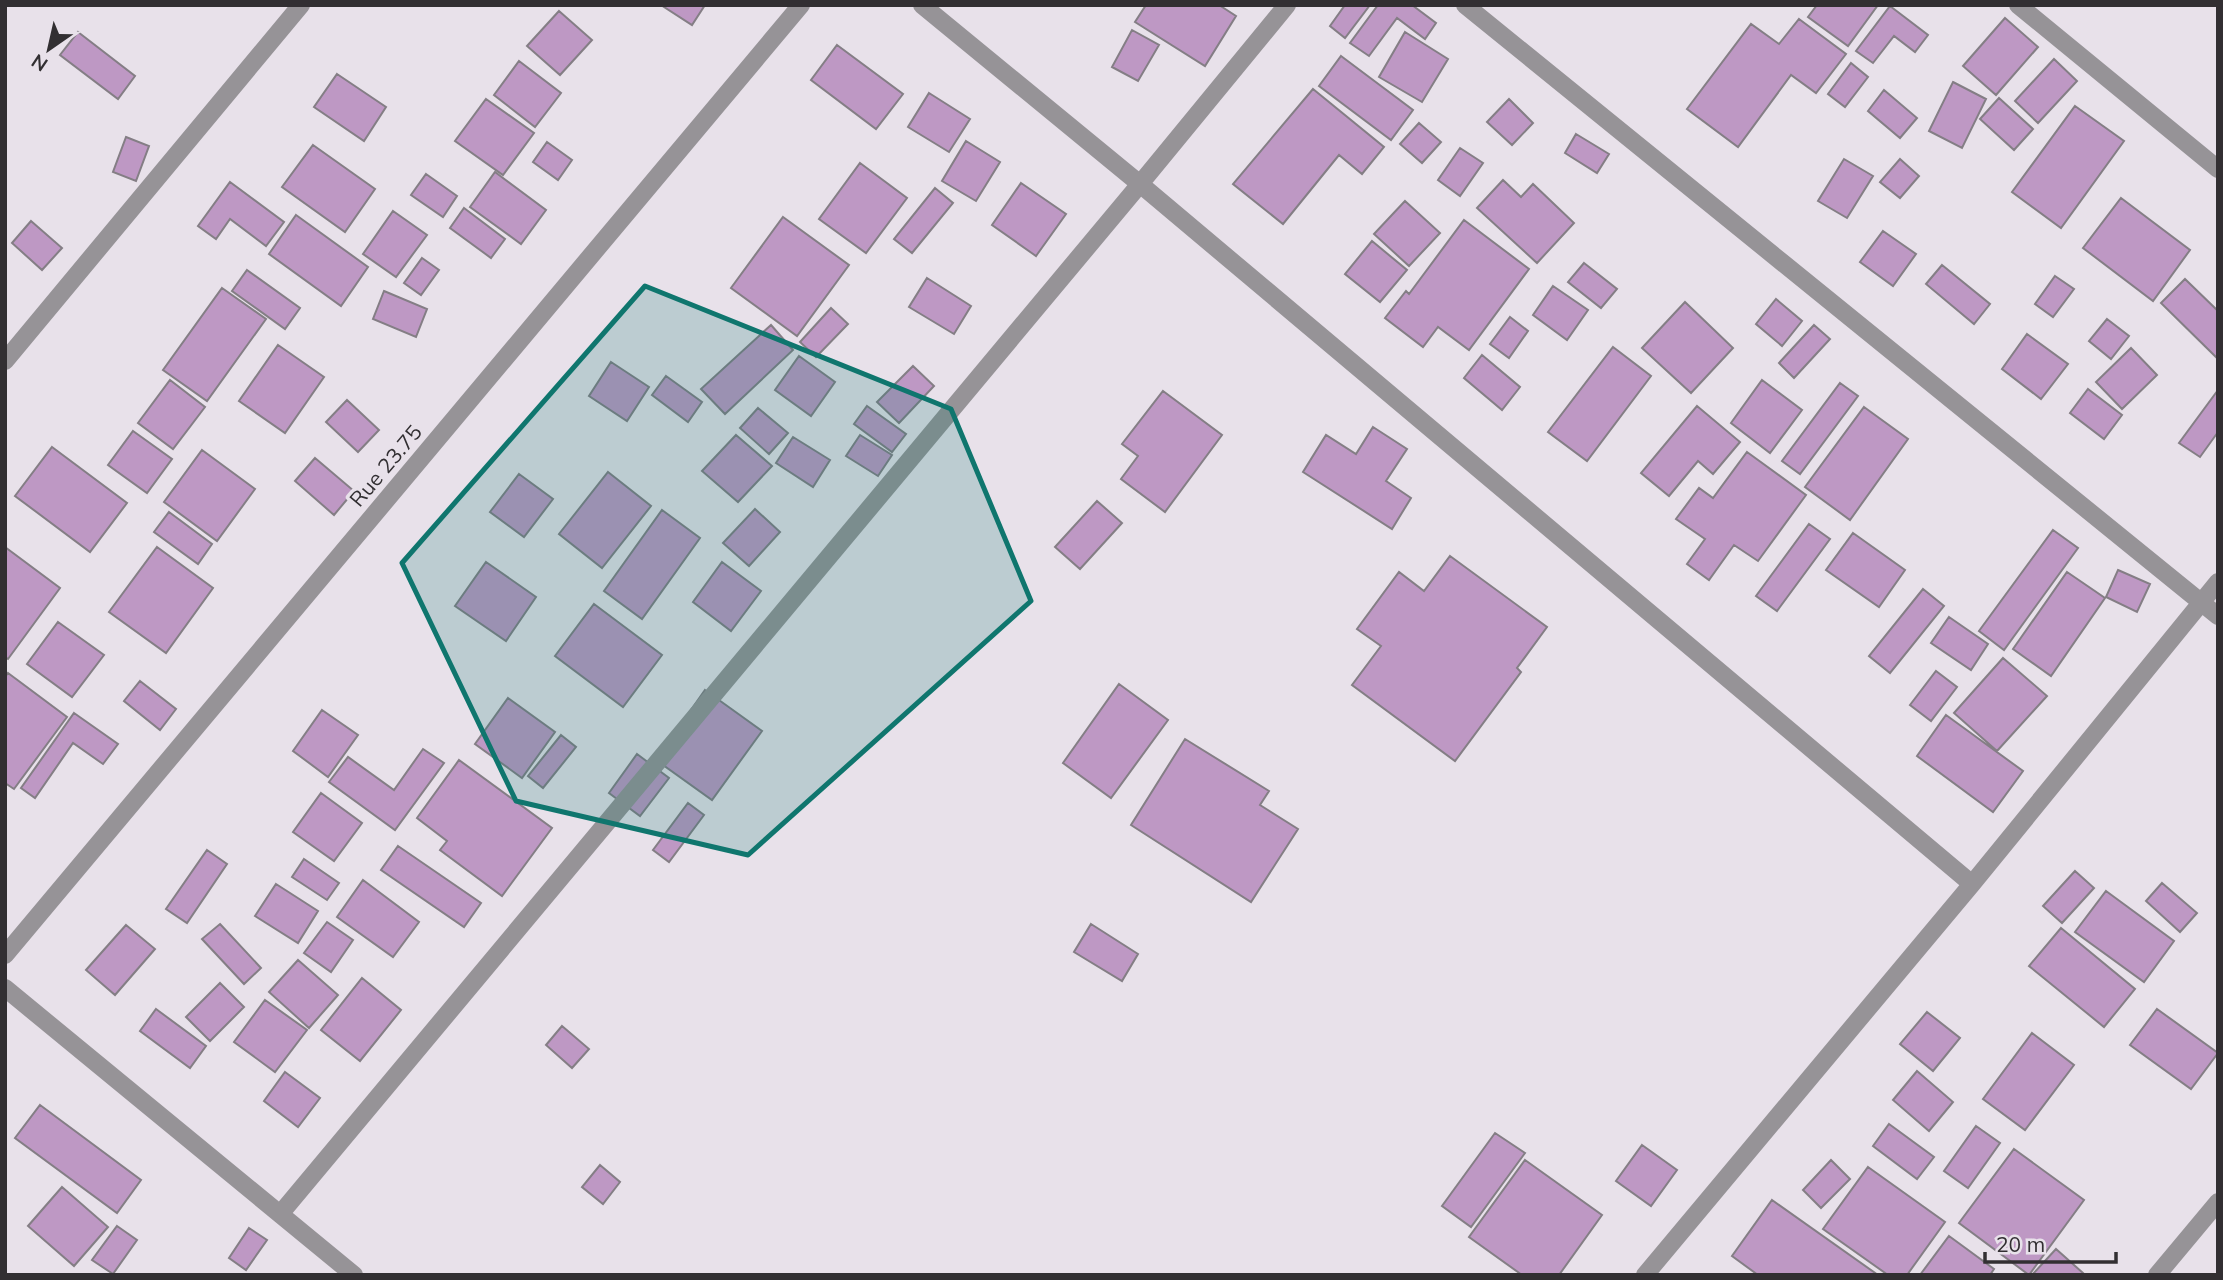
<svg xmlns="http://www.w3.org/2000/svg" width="2223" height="1280" viewBox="0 0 2223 1280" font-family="Mulish,sans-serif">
<rect width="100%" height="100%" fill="#e8e1ea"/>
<!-- building -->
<path fill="#be98c4" stroke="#847e85" stroke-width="2" d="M661 5H705L692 25Z
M1146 5H1219L1236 16 1205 66 1135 22Z
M1345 5H1370L1345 38 1330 26Z
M1378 5H1412L1436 23 1425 39 1397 18 1369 56 1350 43Z
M1817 5H1878L1848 46 1808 17Z
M1890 6 1928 35 1915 52 1894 36 1873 63 1856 51Z
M559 11 592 40 560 75 527 46Z
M2005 18 2038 47 1996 95 1963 66Z
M1799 19 1846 54 1816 93 1791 75 1738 147 1687 109 1751 24 1779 44Z
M1132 30 1159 45 1138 81 1112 67Z
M78 32 135 76 118 99 60 55Z
M1405 32 1448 59 1422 102 1379 77Z
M837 45 903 94 876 129 811 80Z
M1341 56 1413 110 1391 140 1319 86Z
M2054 59 2077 81 2038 123 2015 101Z
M519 61 561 93 535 127 494 95Z
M1851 63 1868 77 1845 107 1828 94Z
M337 74 386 107 364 141 314 107Z
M1953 82 1986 99 1962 148 1929 131Z
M1313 89 1384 147 1362 174 1339 155 1283 224 1233 184Z
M1884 90 1917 118 1900 138 1868 111Z
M929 93 970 119 949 152 908 127Z
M1999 98 2033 129 2014 150 1980 119Z
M486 99 534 133 503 175 455 141Z
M1509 99 1533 123 1512 145 1487 122Z
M2075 106 2124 141 2061 228 2012 192Z
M1419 123 1441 142 1422 163 1400 144Z
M1576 134 1609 154 1597 173 1565 153Z
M126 137 149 146 136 181 113 172Z
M966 141 1000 162 976 201 942 181Z
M547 142 572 160 558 180 533 162Z
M313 145 375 189 345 232 282 187Z
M1460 148 1483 163 1460 196 1438 180Z
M1844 159 1873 176 1847 218 1818 201Z
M1900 159 1919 176 1900 198 1880 182Z
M860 163 907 198 866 253 819 219Z
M495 172 546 210 521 244 470 207Z
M426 174 457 196 443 217 411 195Z
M1503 180 1521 197 1533 184 1574 223 1537 263 1477 208Z
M230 182 284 222 266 246 230 219 216 239 198 226Z
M1021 183 1066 214 1036 256 992 225Z
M935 188 953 203 912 253 894 239Z
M2121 198 2190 250 2153 301 2083 248Z
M1405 201 1440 233 1409 266 1374 234Z
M464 208 505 239 491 258 450 228Z
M393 211 427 235 396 277 363 254Z
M296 215 368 267 341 306 269 254Z
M783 217 849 265 797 336 731 288Z
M1464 220 1529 269 1469 350 1438 327 1423 347 1385 318 1406 291 1409 294Z
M31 221 62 248 42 270 12 243Z
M1883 231 1916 254 1893 286 1860 262Z
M1372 241 1407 270 1380 302 1345 274Z
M422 258 439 270 421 295 404 283Z
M1584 263 1617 289 1601 308 1568 282Z
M1942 265 1990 304 1974 324 1926 284Z
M247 270 300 308 285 329 232 291Z
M2055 276 2074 289 2053 317 2035 304Z
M927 278 971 306 954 334 909 307Z
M2185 279 2218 311V359L2161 303Z
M1553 286 1588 310 1567 340 1533 315Z
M222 288 266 319 207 401 163 370Z
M384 291 427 309 416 337 373 319Z
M1776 299 1802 321 1782 346 1756 324Z
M1685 302 1733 348 1691 393 1642 348Z
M831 308 848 324 816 357 800 342Z
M1510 317 1528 331 1509 358 1490 344Z
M2107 319 2129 336 2111 359 2089 341Z
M771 325 793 350 725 414 701 389Z
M1814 325 1830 339 1794 378 1779 363Z
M2027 334 2068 364 2041 399 2002 369Z
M278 345 324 377 285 433 239 401Z
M1613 347 1651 376 1587 461 1548 432Z
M2131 348 2157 375 2122 409 2096 382Z
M1482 355 1520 387 1502 410 1464 378Z
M799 356 835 382 811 416 775 390Z
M611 362 649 387 627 421 589 396Z
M913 366 934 386 899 423 877 402Z
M666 376 702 402 688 422 652 395Z
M170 380 205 407 173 449 138 423Z
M1762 380 1802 410 1770 453 1731 423Z
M1840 383 1858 396 1800 474 1782 461Z
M2088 389 2122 415 2104 439 2070 413Z
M2218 390V432L2200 457 2179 443Z
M1163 391 1222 435 1165 512 1121 479 1138 456 1122 444Z
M347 400 379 430 358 452 326 422Z
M867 406 906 434 892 452 854 424Z
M1697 406 1740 442 1713 474 1698 461 1669 496 1641 473Z
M1864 407 1908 439 1850 520 1805 487Z
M758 408 788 433 769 454 740 428Z
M1373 427 1407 449 1386 481 1411 498 1392 529 1303 472 1326 435 1356 454Z
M133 431 172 459 147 493 108 465Z
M736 435 772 466 738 502 702 471Z
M860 435 892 455 878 476 846 456Z
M793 437 830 460 813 487 776 463Z
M52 447 127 503 90 552 15 496Z
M202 450 255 489 217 541 164 502Z
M1747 452 1806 495 1758 561 1734 545 1709 580 1687 564 1705 539 1676 519 1699 488 1713 498Z
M315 458 354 491 334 515 295 481Z
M608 472 651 506 602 568 559 534Z
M519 474 553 499 524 537 490 512Z
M1097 501 1122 523 1080 569 1055 547Z
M755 509 780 532 749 566 723 543Z
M662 510 700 538 642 619 604 591Z
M169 512 212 544 198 564 154 532Z
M1809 524 1830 539 1777 611 1756 596Z
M2053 530 2078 548 2004 650 1979 631Z
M1853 533 1905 570 1879 607 1826 570Z
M5 547 60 588 8 659 5 657Z
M157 547 213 588 166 653 109 612Z
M1450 556 1547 627 1517 668 1521 672 1455 761 1352 685 1381 646 1357 629 1399 572 1424 591Z
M486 562 536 597 506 641 455 606Z
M722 562 761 591 731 631 693 602Z
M2118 570 2150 584 2137 612 2106 597Z
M2067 572 2105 598 2051 676 2013 649Z
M1923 589 1944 606 1890 673 1869 656Z
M594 604 662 655 623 707 555 656Z
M1949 617 1988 644 1971 670 1931 643Z
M58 622 104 655 72 697 27 664Z
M2003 658 2047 696 1997 751 1954 713Z
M1936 671 1957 687 1931 721 1910 705Z
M8 673 67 717 14 789 5 783V677Z
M140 681 176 709 160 730 124 701Z
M1119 684 1168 720 1111 798 1063 763Z
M705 690 762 731 712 800 656 760Z
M508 698 555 732 522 778 475 744Z
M322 710 358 735 328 777 293 751Z
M74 713 118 744 103 764 73 743 35 798 21 788Z
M1946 715 2023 771 1993 812 1917 756Z
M561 735 576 747 543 788 528 776Z
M1185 739 1269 791 1260 805 1298 829 1251 902 1131 825Z
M423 749 444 763 395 830 329 782 348 757 394 790Z
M637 754 669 778 640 816 609 793Z
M459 760 552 828 502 896 440 850 447 841 417 818Z
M321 793 362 823 334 861 293 832Z
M688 803 704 815 669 862 653 850Z
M398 846 481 903 464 927 381 870Z
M207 850 227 864 187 923 166 909Z
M304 859 339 883 327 900 292 877Z
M2075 871 2094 888 2062 923 2043 906Z
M363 880 419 922 393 957 337 917Z
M2162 883 2197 913 2180 932 2146 901Z
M276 884 318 911 298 943 255 916Z
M2106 891 2174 941 2144 982 2075 932Z
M327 922 353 940 331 972 304 953Z
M220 924 261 968 244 984 202 939Z
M1091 924 1138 954 1122 981 1074 952Z
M126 925 155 949 115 995 86 970Z
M2061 928 2135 989 2104 1027 2029 966Z
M298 960 338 995 309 1028 269 992Z
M362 978 401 1010 360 1061 321 1030Z
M220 983 244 1007 210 1041 186 1017Z
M265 1000 307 1030 275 1072 234 1042Z
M156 1009 206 1046 190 1068 140 1031Z
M2157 1009 2218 1053 2191 1089 2130 1045Z
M1927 1012 1960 1038 1933 1071 1900 1044Z
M562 1026 589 1049 572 1068 546 1045Z
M2032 1033 2074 1065 2025 1130 1983 1099Z
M1917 1071 1953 1102 1929 1131 1893 1100Z
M285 1072 320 1098 298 1127 264 1101Z
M40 1105 141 1180 117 1213 15 1138Z
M1889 1124 1934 1157 1917 1179 1873 1146Z
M1976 1126 2000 1143 1968 1188 1944 1171Z
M1495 1133 1525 1153 1471 1227 1442 1206Z
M1642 1145 1677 1170 1651 1206 1616 1181Z
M2014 1149 2084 1200 2029 1275 1959 1223Z
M1525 1160 1602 1215 1559 1275H1522L1469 1237Z
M1831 1160 1850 1179 1821 1208 1803 1190Z
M600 1165 620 1182 603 1204 582 1187Z
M1868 1167 1945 1222 1907 1275H1888L1823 1229Z
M62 1187 108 1227 74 1266 28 1226Z
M1772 1200 1878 1275H1758L1732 1256Z
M117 1226 137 1240 113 1274 92 1260Z
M249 1228 267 1240 246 1270 229 1258Z
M1949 1236 1994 1269 1990 1275H1920Z
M2056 1249 2083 1273 2082 1275H2032Z"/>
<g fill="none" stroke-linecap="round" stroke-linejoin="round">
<!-- minor -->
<path stroke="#969397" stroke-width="18" d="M922 5 1140 184 1972 884
M1465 5 2218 616
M2018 5 2218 169
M5 361 301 5
M5 955 801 5
M5 988 354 1275
M281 1213 1140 184 1287 5
M1645 1275 1972 884 2218 582
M2157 1275 2218 1202"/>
</g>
<!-- marked area -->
<path fill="#0f766e" fill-opacity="0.2" stroke="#0f766e" stroke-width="5" stroke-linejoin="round" d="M645 286 951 409 1031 601 748 855 516 801 402 563Z"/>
<g text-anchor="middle" stroke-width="7" stroke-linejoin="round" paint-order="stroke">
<!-- street labels -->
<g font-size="21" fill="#322f32" stroke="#e8e1ea">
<text transform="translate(386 466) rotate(-50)" y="7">Rue 23.75</text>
</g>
</g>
<!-- border -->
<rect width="2223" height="1280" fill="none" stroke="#322f32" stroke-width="14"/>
<!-- north arrow -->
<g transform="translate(49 49) rotate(214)" stroke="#e8e1ea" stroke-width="5" paint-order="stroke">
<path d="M0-5L12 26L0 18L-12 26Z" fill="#322f32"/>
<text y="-10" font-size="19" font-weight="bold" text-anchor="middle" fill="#322f32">N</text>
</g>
<!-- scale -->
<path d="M1985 1252v10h131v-10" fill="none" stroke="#322f32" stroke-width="3.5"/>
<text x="1996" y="1252" font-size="21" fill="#322f32" stroke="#e8e1ea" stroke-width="5" paint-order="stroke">20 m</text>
</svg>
